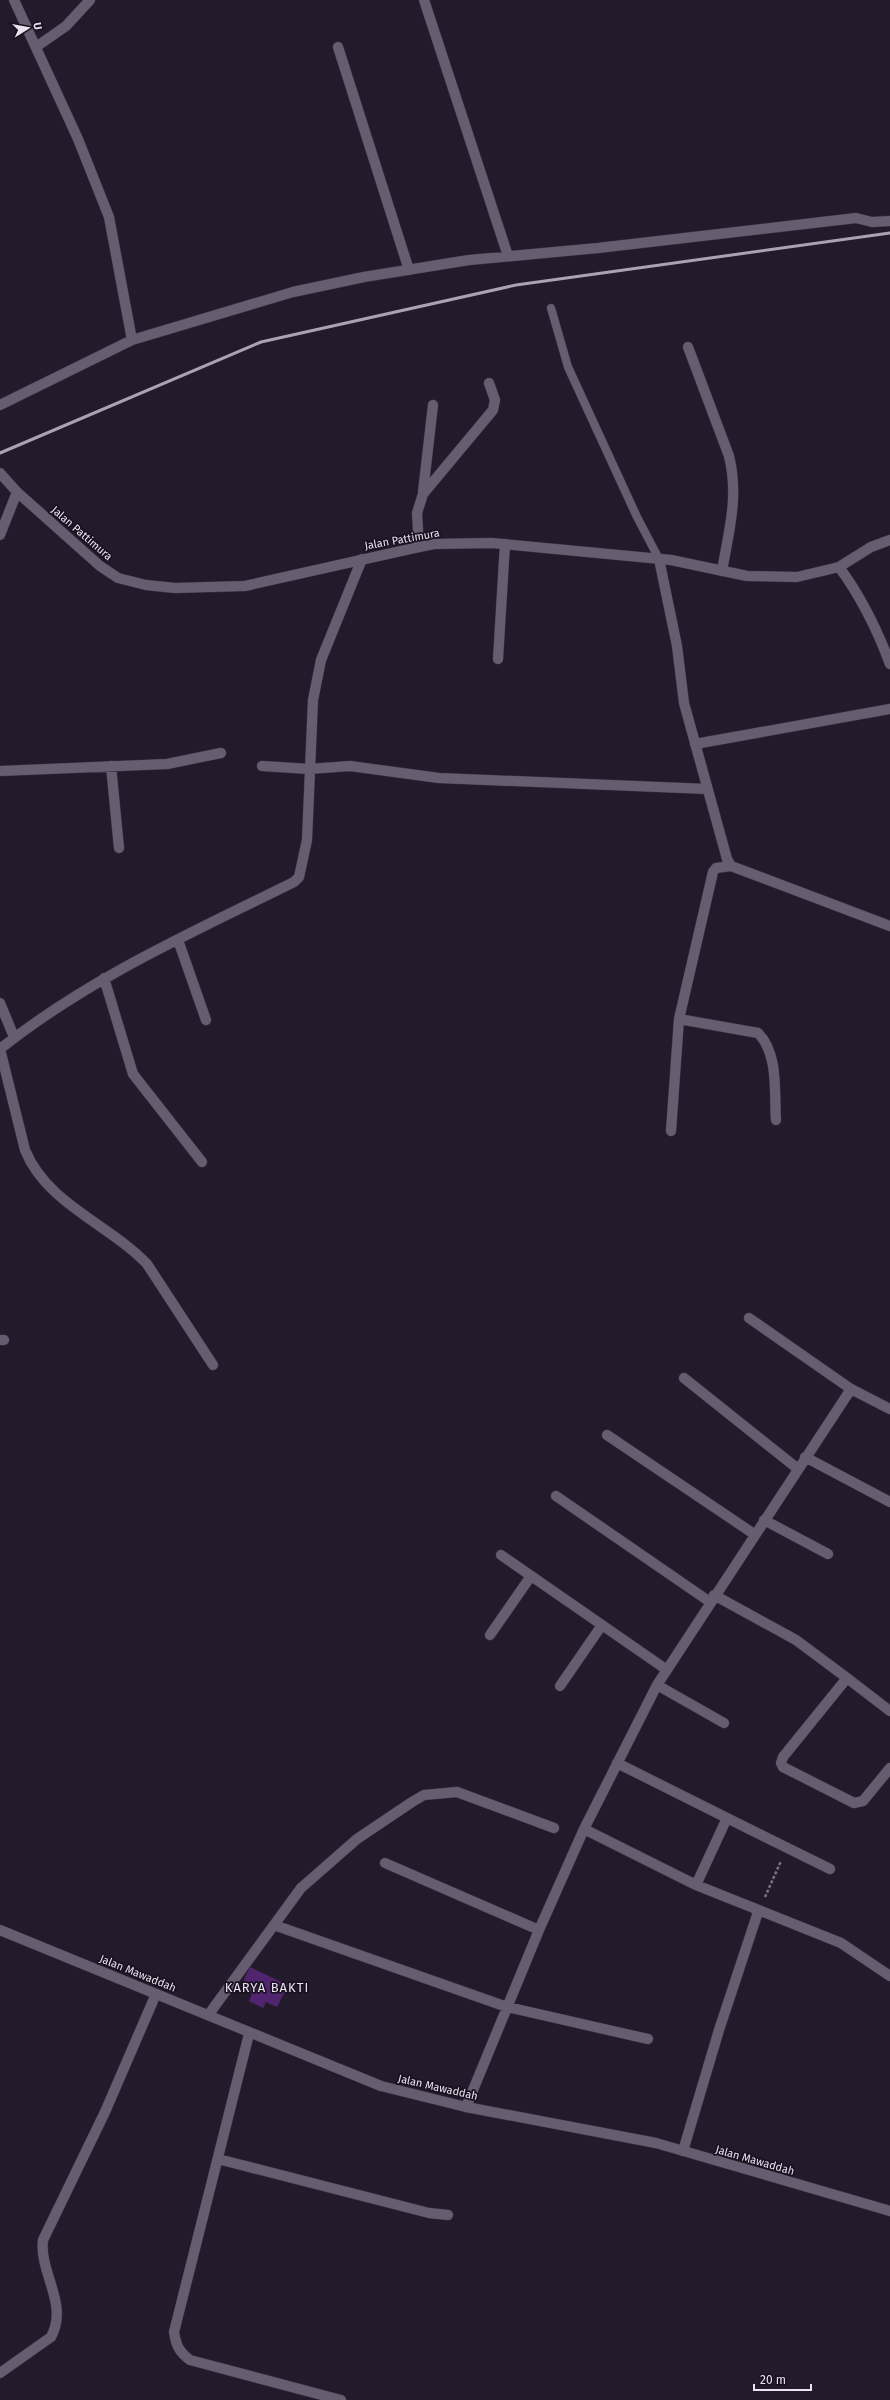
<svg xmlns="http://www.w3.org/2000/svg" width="890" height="2400" viewBox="0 0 890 2400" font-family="'Fira Sans',sans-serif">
<rect width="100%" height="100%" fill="#231b2b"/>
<!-- building -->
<path fill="#512470" d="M250 1967 288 1985 277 2007 266 2002 263 2008 249 2001 252 1994 240 1988Z"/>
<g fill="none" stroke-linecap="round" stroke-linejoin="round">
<!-- lane casing -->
<g stroke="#3d3643" stroke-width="9">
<path id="lane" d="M551 308 568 367 637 517 659 559"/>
</g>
<!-- street casing -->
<g stroke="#3d3643" stroke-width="11">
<path id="street" d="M14 0 78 139 109 217 132 340
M424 0 508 256
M36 47 66 26 90 0
M338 47 409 270
M688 347 729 456C739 497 729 530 722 571
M0 405 132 340 293 292 364 277 469 260 598 248 856 218 872 222 890 221
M423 492 433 405
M419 547 417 513 423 494 493 410 495 400 489 383
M659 559 677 646 684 703 727 859 731 866 890 926
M839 567C862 598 877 629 890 664
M498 659 505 544
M695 744 890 709
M111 766 119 848
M262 766 309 769 350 766 439 778 707 789
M0 771 167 764 221 753
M178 940 206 1020
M104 978 133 1074 202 1162
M0 1003 14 1037
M679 1019 758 1033C779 1054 774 1092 776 1120
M0 1049C89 978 193 932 294 882L299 877 307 840 313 700 321 660 362 559
M0 1049 25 1150C47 1204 109 1224 147 1264L213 1365
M671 1131 679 1019 713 872 716 868 731 866
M749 1318 851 1389 890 1409
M0 1340H4
M684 1378 798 1469
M607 1435 754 1534
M805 1457 890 1502
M556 1496 710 1602
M764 1520 828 1554
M501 1555 667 1670
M714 1595 796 1640 847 1678 783 1757 781 1763 783 1767 854 1803 863 1801 890 1768
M490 1635 531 1576
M847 1678 890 1711
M657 1685 724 1723
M560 1686 602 1625
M617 1763 727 1818
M584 1829 696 1885 841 1943 890 1976
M385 1863 539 1930
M696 1885 727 1818 830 1869
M274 1925 507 2007 648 2039
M209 2014 301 1888 357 1839 412 1802 424 1795 457 1792 554 1828
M249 2034 174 2332C176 2345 179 2352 190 2360L341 2400
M466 2107 539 1930 584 1829 657 1685 851 1389
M683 2151 719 2030 758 1912
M218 2159 429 2213 448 2215
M0 2373 51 2337C69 2304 39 2273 43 2240L105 2112 156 1994"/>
</g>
<!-- secondary casing -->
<g stroke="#3d3643" stroke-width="11">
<path id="secondary" d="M0 473 17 492 100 566 118 578 146 585 175 588 245 586 419 547 434 544 492 543 671 560 747 576 797 577 839 567 871 547 890 540
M0 535 17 492
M0 1930 381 2086 466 2107 656 2143 890 2211"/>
</g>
<!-- path -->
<path stroke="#7a7381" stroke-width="2.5" stroke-dasharray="3 2" stroke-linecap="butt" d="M765 1897 781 1861"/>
<!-- lane -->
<use href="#lane" stroke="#675d70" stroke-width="8"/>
<!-- street -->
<use href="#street" stroke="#675d70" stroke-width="10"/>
<!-- secondary -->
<use href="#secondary" stroke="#675d70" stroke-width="10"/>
<!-- rail -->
<path stroke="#aaa3b0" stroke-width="3" d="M0 453 261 342 516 285 890 233"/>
</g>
<g text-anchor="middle" stroke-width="3.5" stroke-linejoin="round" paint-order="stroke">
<!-- street labels -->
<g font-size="11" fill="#eae4ef" stroke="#1a1121">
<text transform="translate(82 533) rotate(41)" y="4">Jalan Pattimura</text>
<text transform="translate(402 539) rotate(-10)" y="4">Jalan Pattimura</text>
<text transform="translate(138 1973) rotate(22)" y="4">Jalan Mawaddah</text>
<text transform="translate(438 2087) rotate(13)" y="4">Jalan Mawaddah</text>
<text transform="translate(755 2160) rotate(16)" y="4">Jalan Mawaddah</text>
</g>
<!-- quarter labels -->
<g font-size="13" letter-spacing="1" fill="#eae4ef" stroke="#1a1121">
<text x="267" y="1992">KARYA BAKTI</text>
</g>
</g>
<!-- north arrow -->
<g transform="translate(28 28) rotate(79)" stroke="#1a1121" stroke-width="3" paint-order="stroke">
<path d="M0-3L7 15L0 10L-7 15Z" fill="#eae4ef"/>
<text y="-6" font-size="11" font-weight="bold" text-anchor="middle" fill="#eae4ef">U</text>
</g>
<!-- scale -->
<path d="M754 2384v6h57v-6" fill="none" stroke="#eae4ef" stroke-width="2"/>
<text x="760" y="2384" font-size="12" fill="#eae4ef" stroke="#1a1121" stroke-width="3" paint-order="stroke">20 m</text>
</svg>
